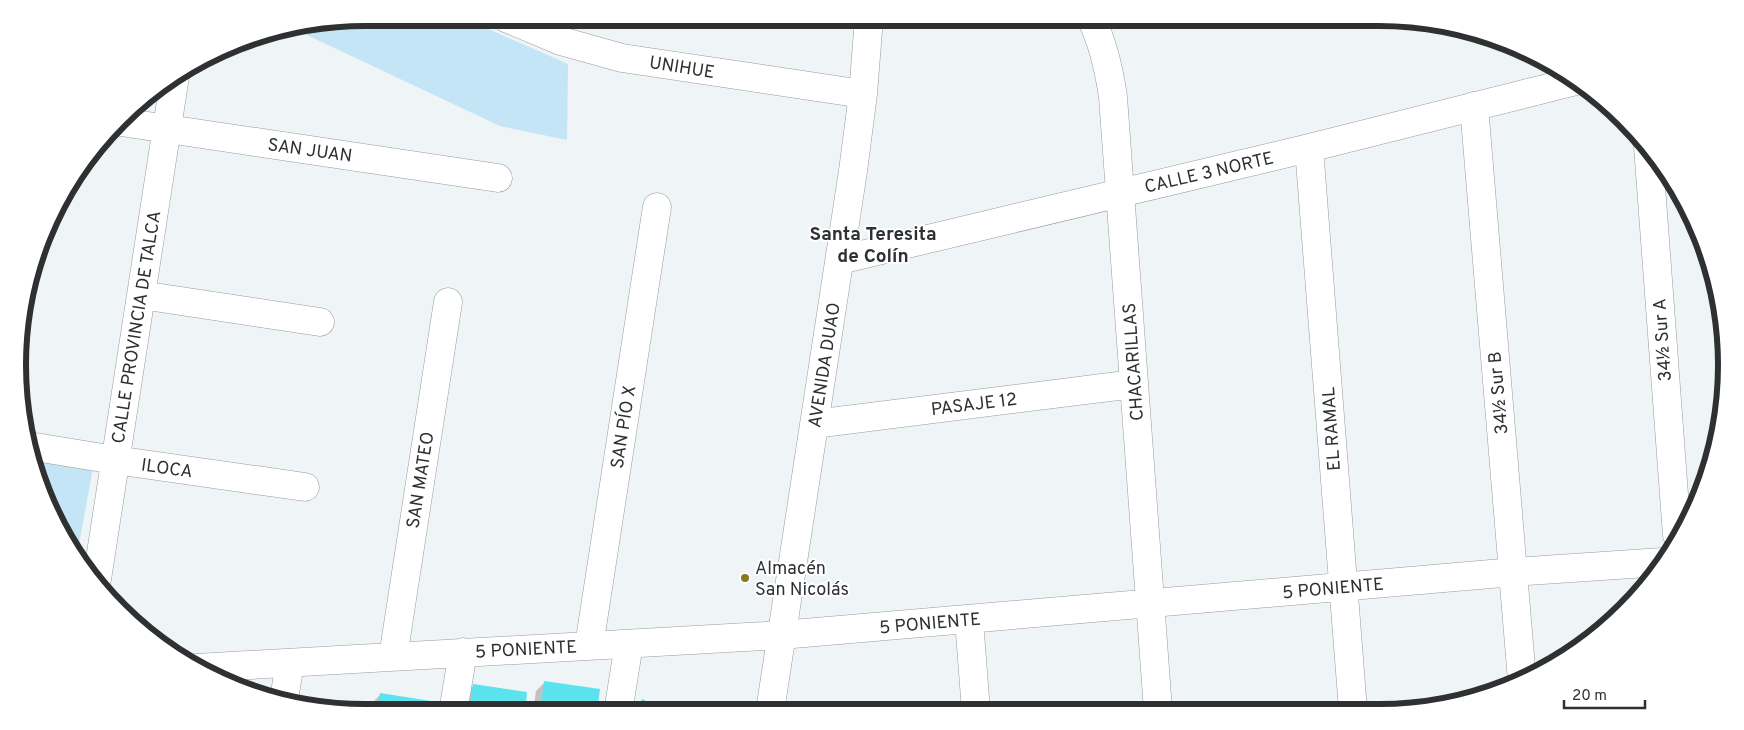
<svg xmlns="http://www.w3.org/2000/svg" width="1744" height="730" viewBox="0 0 1744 730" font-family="Overpass,sans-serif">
<rect width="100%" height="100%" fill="#eff4f6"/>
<!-- green -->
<path fill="#c3e5f5" d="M365 18H463L568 64 567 140 500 126 294 29Z
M31 457 93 468 77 555 64 538 36 476Z"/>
<!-- shadow -->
<path fill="#0003" d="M544 683 595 712H533L536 691Z
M473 686 526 693 523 712H462L465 694Z
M380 695 430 702 428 712H371L372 703Z
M642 700 666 712H635L638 704Z
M311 703 361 710V712L311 704Z"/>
<!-- building -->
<path fill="#5ae3ed" d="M544 681 600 689 597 712H540Z
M473 684 527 692 525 712H469Z
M380 693 431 701 430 712H377Z
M642 699 669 712H637Z
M311 702 362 709V712L311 703Z"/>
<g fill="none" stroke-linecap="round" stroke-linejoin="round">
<!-- minor casing -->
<g stroke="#979b9d" stroke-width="29">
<path id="minor" d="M506 18 561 41 622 58 863 94
M1091 18C1103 43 1109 69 1113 97L1158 710
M1474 106 1522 680
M121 122 498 178
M1648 146 1677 535
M1309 148 1353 710
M840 260 1309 148 1576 81
M141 295 320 322
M814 424 1134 384
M29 446 115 460 305 487
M97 579 175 76
M969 620 976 711
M589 646 657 207
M393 657 448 302
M196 668 781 635 1514 572 1662 562
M284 699 290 663
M770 711 853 171 863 94 869 18
M453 712 463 652
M618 712 629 644"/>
</g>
<!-- minor -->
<use href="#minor" stroke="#fff" stroke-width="28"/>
</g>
<!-- markers -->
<circle fill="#857a20" stroke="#fff" stroke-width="2" cx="745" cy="578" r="5"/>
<g text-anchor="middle" stroke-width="4" stroke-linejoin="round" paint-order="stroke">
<!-- street labels -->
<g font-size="18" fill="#2e3031" stroke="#fff">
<text transform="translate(682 67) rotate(9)" y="6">UNIHUE</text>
<text transform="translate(310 150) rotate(8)" y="6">SAN JUAN</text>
<text transform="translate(1209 172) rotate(-13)" y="6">CALLE 3 NORTE</text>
<text transform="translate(136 327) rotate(-81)" y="6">CALLE PROVINCIA DE TALCA</text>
<text transform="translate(1662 340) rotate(-94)" y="6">34½ Sur A</text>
<text transform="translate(1133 362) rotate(-94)" y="6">CHACARILLAS</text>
<text transform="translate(824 365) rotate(-81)" y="6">AVENIDA DUAO</text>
<text transform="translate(1498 393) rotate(-95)" y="6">34½ Sur B</text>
<text transform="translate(974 404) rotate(-7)" y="6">PASAJE 12</text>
<text transform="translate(623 427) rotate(-81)" y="6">SAN PÍO X</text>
<text transform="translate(1331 429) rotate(-94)" y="6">EL RAMAL</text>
<text transform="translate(167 468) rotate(8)" y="6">ILOCA</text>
<text transform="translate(420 480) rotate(-81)" y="6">SAN MATEO</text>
<text transform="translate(1333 588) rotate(-5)" y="6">5 PONIENTE</text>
<text transform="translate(930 623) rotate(-5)" y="6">5 PONIENTE</text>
<text transform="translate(526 649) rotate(-3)" y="6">5 PONIENTE</text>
</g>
<!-- poi labels -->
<g font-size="18" fill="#2e3031" stroke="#fff" text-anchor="start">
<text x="755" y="574">Almacén<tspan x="755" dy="21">San Nicolás</tspan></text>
</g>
<!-- neighbourhood labels -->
<g font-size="19" font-weight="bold" fill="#2e3031" stroke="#fff">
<text x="873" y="240">Santa Teresita<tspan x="873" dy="22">de Colín</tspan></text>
</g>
</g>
<!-- crop -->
<path d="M0 0H1744V730H0ZM365 26H1379A339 339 0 0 1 1718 365V365A339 339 0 0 1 1379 704H365A339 339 0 0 1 26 365V365A339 339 0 0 1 365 26Z" fill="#fff" fill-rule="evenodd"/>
<path fill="none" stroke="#2e3031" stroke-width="6" d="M365 26H1379A339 339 0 0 1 1718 365V365A339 339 0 0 1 1379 704H365A339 339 0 0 1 26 365V365A339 339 0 0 1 365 26Z"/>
<!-- scale -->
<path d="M1564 700v8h81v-8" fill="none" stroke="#2e3031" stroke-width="2.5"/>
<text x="1572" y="700" font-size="15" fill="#2e3031" stroke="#ffffff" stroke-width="4" paint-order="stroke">20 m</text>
</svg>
